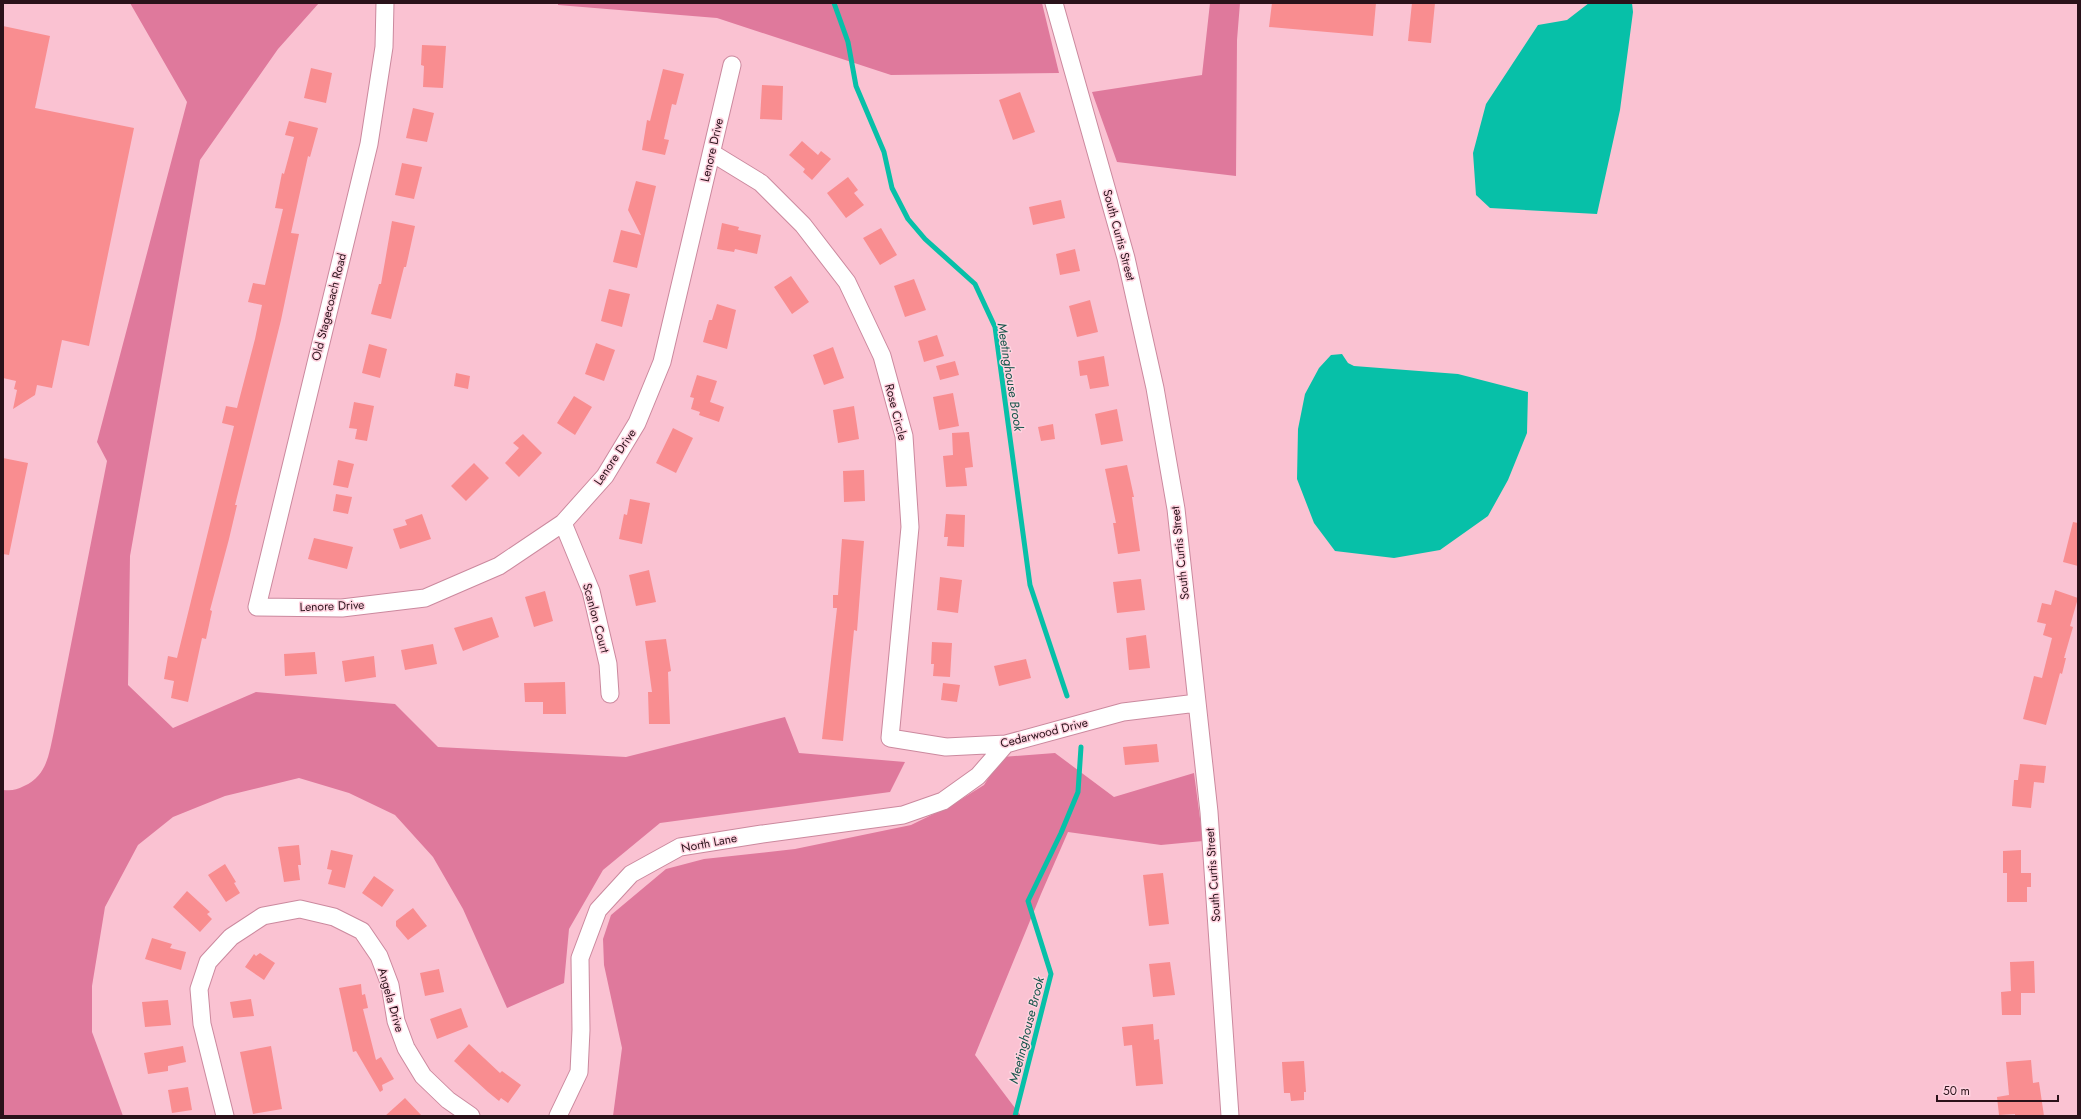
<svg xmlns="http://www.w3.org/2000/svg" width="2081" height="1119" viewBox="0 0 2081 1119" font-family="Jost,sans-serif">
<rect width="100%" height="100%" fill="#fac2d2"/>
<!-- forest -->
<path fill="#df799c" d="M130 3H319L278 49 200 160 130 556 128 685 173 728 256 692 395 704 438 747 626 757 785 717 799 753 905 762 890 792 660 823 603 870 569 929 564 983 507 1008 463 909 433 857 395 815 349 793 299 778 225 796 173 817 138 845 105 907 92 986V1032L123 1116H3V790C12 791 16 790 24 786 47 776 49 754 54 731L107 461 97 442 187 102Z
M558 3H1042L1059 73 891 75 717 18 558 5Z
M1210 3H1240L1237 40 1236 176 1117 162 1092 92 1202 75Z
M1055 753 1114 797 1194 773 1203 841 1161 845 1068 832 1041 894 975 1055 1021 1116H613L622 1048 604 965 603 939 611 915 666 869 704 859 795 849 911 825 952 805 984 785 1002 757Z"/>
<!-- water -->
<path fill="#07c0a8" d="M1589 3H1632L1633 12 1620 110 1597 214 1490 208 1476 195 1473 153 1486 104 1538 25 1567 20Z
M1342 354 1348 363 1354 366 1458 374 1528 392 1527 433 1508 480 1488 516 1440 550 1394 558 1335 551 1314 523 1297 479 1298 429 1305 394 1319 368 1331 355Z"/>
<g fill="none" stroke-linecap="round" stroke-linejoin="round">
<!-- stream -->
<path stroke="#07c0a8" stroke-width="5" d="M834 3 848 42 856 86 884 152 892 188 908 219 925 239 975 284 995 327 1030 585 1067 696
M1015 1116 1051 974 1028 901 1061 833 1078 792 1081 747"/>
</g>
<!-- building -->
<path fill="#f98d90" d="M1272 3H1376L1373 36 1269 27Z
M1412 3H1435L1431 43 1408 41Z
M3 26 50 36 35 108 134 128 89 346 62 340 52 388 37 385 35 395 13 409 17 390 14 389 16 381 3 378Z
M422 45 446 46 443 88 423 87 424 66 421 65Z
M311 68 332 73 326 103 304 98Z
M663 69 684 74 676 105 672 104 664 139 669 140 665 155 642 150 647 120 650 121Z
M762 85 783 86 782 120 760 119Z
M1020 92 1035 132 1013 140 999 100Z
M413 108 434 113 427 142 406 138Z
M289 121 318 128 310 157 308 156 291 233 299 234 281 320 235 505H237L229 539 210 610 212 611 206 639 202 638 188 702 171 698 174 681 164 679 168 656 177 658 234 426 222 423 226 406 237 408 255 339 262 305 248 302 253 283 265 285 283 209 275 208 282 173 284 174 294 137 285 135Z
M802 141 818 155 821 151 831 159 812 180 803 172 805 169 789 155Z
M402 163 422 167 414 199 395 195Z
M848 177 858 190 854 193 864 205 846 218 827 193Z
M636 181 656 186 637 268 613 262 621 230 641 235 628 210Z
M1061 200 1065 218 1033 225 1029 207Z
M392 221 415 226 406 267H404L391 319 371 314 379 284H381Z
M722 223 739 227 738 230 761 235 757 254 735 249 734 252 717 249Z
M881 228 897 255 880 265 863 238Z
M1075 249 1080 271 1060 275 1056 254Z
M791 276 809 302 792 314 774 287Z
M914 279 926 310 905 317 894 286Z
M609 289 630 294 622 327 601 321Z
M1090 300 1098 332 1077 337 1069 306Z
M717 304 736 310 727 349 703 342 709 320H712Z
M937 335 944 356 924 362 918 341Z
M596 343 615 350 604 381 585 374Z
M369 344 387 349 380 378 362 373Z
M833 347 844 378 824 385 813 355Z
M1104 356 1109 386 1090 389 1087 375 1080 376 1078 361Z
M955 361 959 375 940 380 936 366Z
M456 373 470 376 468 389 454 386Z
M697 375 717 381 710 402 724 407 719 422 699 415 700 412 691 409 694 398 690 397Z
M953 393 959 426 939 430 933 397Z
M574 396 592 407 575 435 557 423Z
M354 402 374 406 367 441 355 439 357 429 349 428Z
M854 406 859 439 838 443 833 410Z
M1117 409 1123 441 1101 445 1095 414Z
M1053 424 1055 439 1041 441 1038 427Z
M673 428 693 438 676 473 656 463Z
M969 432 973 467 965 468 967 486 946 487 943 456 953 455 952 433Z
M523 434 542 453 519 477 505 463 519 448 513 443Z
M3 458 28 463 9 555 3 554Z
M338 460 354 464 348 488 333 485Z
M474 463 489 478 466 501 451 486Z
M1127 465 1134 497H1132L1140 551 1118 554 1113 523H1116L1105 469Z
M864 470 865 501 844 502 843 471Z
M336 494 352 497 348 514 333 511Z
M630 499 650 503 642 544 619 539 624 514 627 515Z
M422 514 431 539 400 549 393 529 407 525 405 520Z
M946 514 965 515 964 547 947 546 948 537H944Z
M2073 522 2078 523V566L2063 562Z
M314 538 353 547 347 569 308 559Z
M842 539 864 541 857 631 854 630 843 741 822 739 837 608H833V595H838Z
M649 570 656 602 636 606 629 575Z
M940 577 962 580 958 613 937 610Z
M1141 579 1145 610 1117 613 1113 582Z
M2055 590 2078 598 2070 626 2073 627 2064 658H2066L2062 674 2060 673 2046 725 2023 719 2034 676 2042 678 2052 638 2043 635 2046 624 2037 622 2042 603 2051 605Z
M545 591 553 621 534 627 525 597Z
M492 617 499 637 463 651 454 628Z
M1146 635 1150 668 1129 670 1126 638Z
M666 639 671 671 668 672 670 724H649L648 692H652L645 641Z
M932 642 952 643 950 677 933 676 934 664H931Z
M433 644 437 664 405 670 401 650Z
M315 652 317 674 285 676 284 654Z
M374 656 376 677 345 682 342 661Z
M1026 659 1031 678 999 686 994 666Z
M565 682 566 714H543V702H525L524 683Z
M943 683 960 685 957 702 941 700Z
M1157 744 1159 762 1125 765 1123 747Z
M2020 764 2046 766 2044 783 2034 782 2031 808 2012 806 2014 780H2018Z
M299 845 301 865H298L300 880 284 882 278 847Z
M331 850 353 855 345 888 328 884 332 870 327 869Z
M2021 850V873H2031V887H2027V902H2007V873H2003V851Z
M225 864 236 882 234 883 240 893 226 902 208 875Z
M1163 873 1169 924 1149 926 1143 875Z
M374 876 394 890 382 907 362 893Z
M187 891 210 912 207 914 212 919 200 932 173 907Z
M413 908 427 926 408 940 396 926V921Z
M152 938 172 944 170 948 186 952 181 970 145 959Z
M260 953 275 963 264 980 245 967 254 954 256 956Z
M2034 961 2035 993H2021V1015H2002L2001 992 2011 991 2010 962Z
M1170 962 1175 995 1153 997 1149 964Z
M439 969 444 992 425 996 420 973Z
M361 984 362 995 365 994 368 1008 363 1009 376 1060 381 1057 394 1079 382 1085 383 1090 380 1092 356 1051 353 1052 339 988Z
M251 999 254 1016 233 1018 230 1002Z
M168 1000 171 1025 145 1027 142 1002Z
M461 1008 468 1027 437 1039 430 1019Z
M1153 1024 1154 1040 1159 1039 1163 1084 1136 1086 1132 1045 1124 1046 1122 1027Z
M469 1044 500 1073 502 1071 521 1085 508 1103 501 1098 499 1101 488 1092 454 1061Z
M183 1046 186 1062 168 1066V1071L148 1074 144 1053Z
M271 1046 282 1109 253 1114 240 1052Z
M2031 1060 2033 1083 2039 1082 2044 1116H2015V1114L1999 1115 1997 1097 2009 1095 2006 1062Z
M1304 1061 1306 1092H1304V1100L1291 1101 1290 1093H1284L1282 1062Z
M188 1087 192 1110 172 1113 168 1090Z
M405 1098 422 1116H385Z"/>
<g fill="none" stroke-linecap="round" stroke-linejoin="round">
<!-- minor casing -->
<g stroke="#cb899e" stroke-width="19">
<path id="minor" d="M385 3 384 47 369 144 257 607 342 608 425 598 499 566 563 523 605 476 637 423 662 362 732 65
M1054 3 1126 258 1155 388 1176 509 1209 812 1230 1116
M712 153 761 183 803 225 847 282 882 356 904 436 910 527 890 738 946 747 1006 744 1123 712 1197 703
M563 523 591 591 608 664 610 694
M225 1116 202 1024 199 989 208 962 231 937 263 916 300 909 334 917 362 931 379 956 390 985 396 1021 406 1048 423 1076 448 1100 471 1116
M558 1116 579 1072 581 1030 580 958 598 910 631 874 680 847 762 834 903 815 943 801 978 776 1006 744"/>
</g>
<!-- minor -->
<use href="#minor" stroke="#fff" stroke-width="17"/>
</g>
<g text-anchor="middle" stroke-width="3" stroke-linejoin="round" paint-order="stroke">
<!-- street labels -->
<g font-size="12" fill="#2a121a" stroke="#ffd3e0">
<text transform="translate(712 150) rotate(-77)" y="4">Lenore Drive</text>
<text transform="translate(1119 235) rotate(75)" y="4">South Curtis Street</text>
<text transform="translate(329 307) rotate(-76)" y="4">Old Stagecoach Road</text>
<text transform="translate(896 412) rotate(76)" y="4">Rose Circle</text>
<text transform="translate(615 457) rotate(-56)" y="4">Lenore Drive</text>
<text transform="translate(1180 553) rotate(-96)" y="4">South Curtis Street</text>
<text transform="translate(332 606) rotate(-2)" y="4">Lenore Drive</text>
<text transform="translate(596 618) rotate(75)" y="4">Scanlon Court</text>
<text transform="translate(1044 733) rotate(-14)" y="4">Cedarwood Drive</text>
<text transform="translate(709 843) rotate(-11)" y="4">North Lane</text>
<text transform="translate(1213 875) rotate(-94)" y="4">South Curtis Street</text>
<text transform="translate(391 1000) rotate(74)" y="4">Angela Drive</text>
</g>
<!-- water labels -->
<g font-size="13" font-style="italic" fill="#16554a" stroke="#ffd3e0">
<text transform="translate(1011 377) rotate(81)" y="5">Meetinghouse Brook</text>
<text transform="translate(1026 1030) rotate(-76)" y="5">Meetinghouse Brook</text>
</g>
</g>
<!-- border -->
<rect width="2081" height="1119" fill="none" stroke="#2a121a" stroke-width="8"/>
<!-- scale -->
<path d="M1937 1095v6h121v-6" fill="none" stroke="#2a121a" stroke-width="2"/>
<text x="1943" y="1095" font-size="12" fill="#2a121a" stroke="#ffd3e0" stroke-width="3" paint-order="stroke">50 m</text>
</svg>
